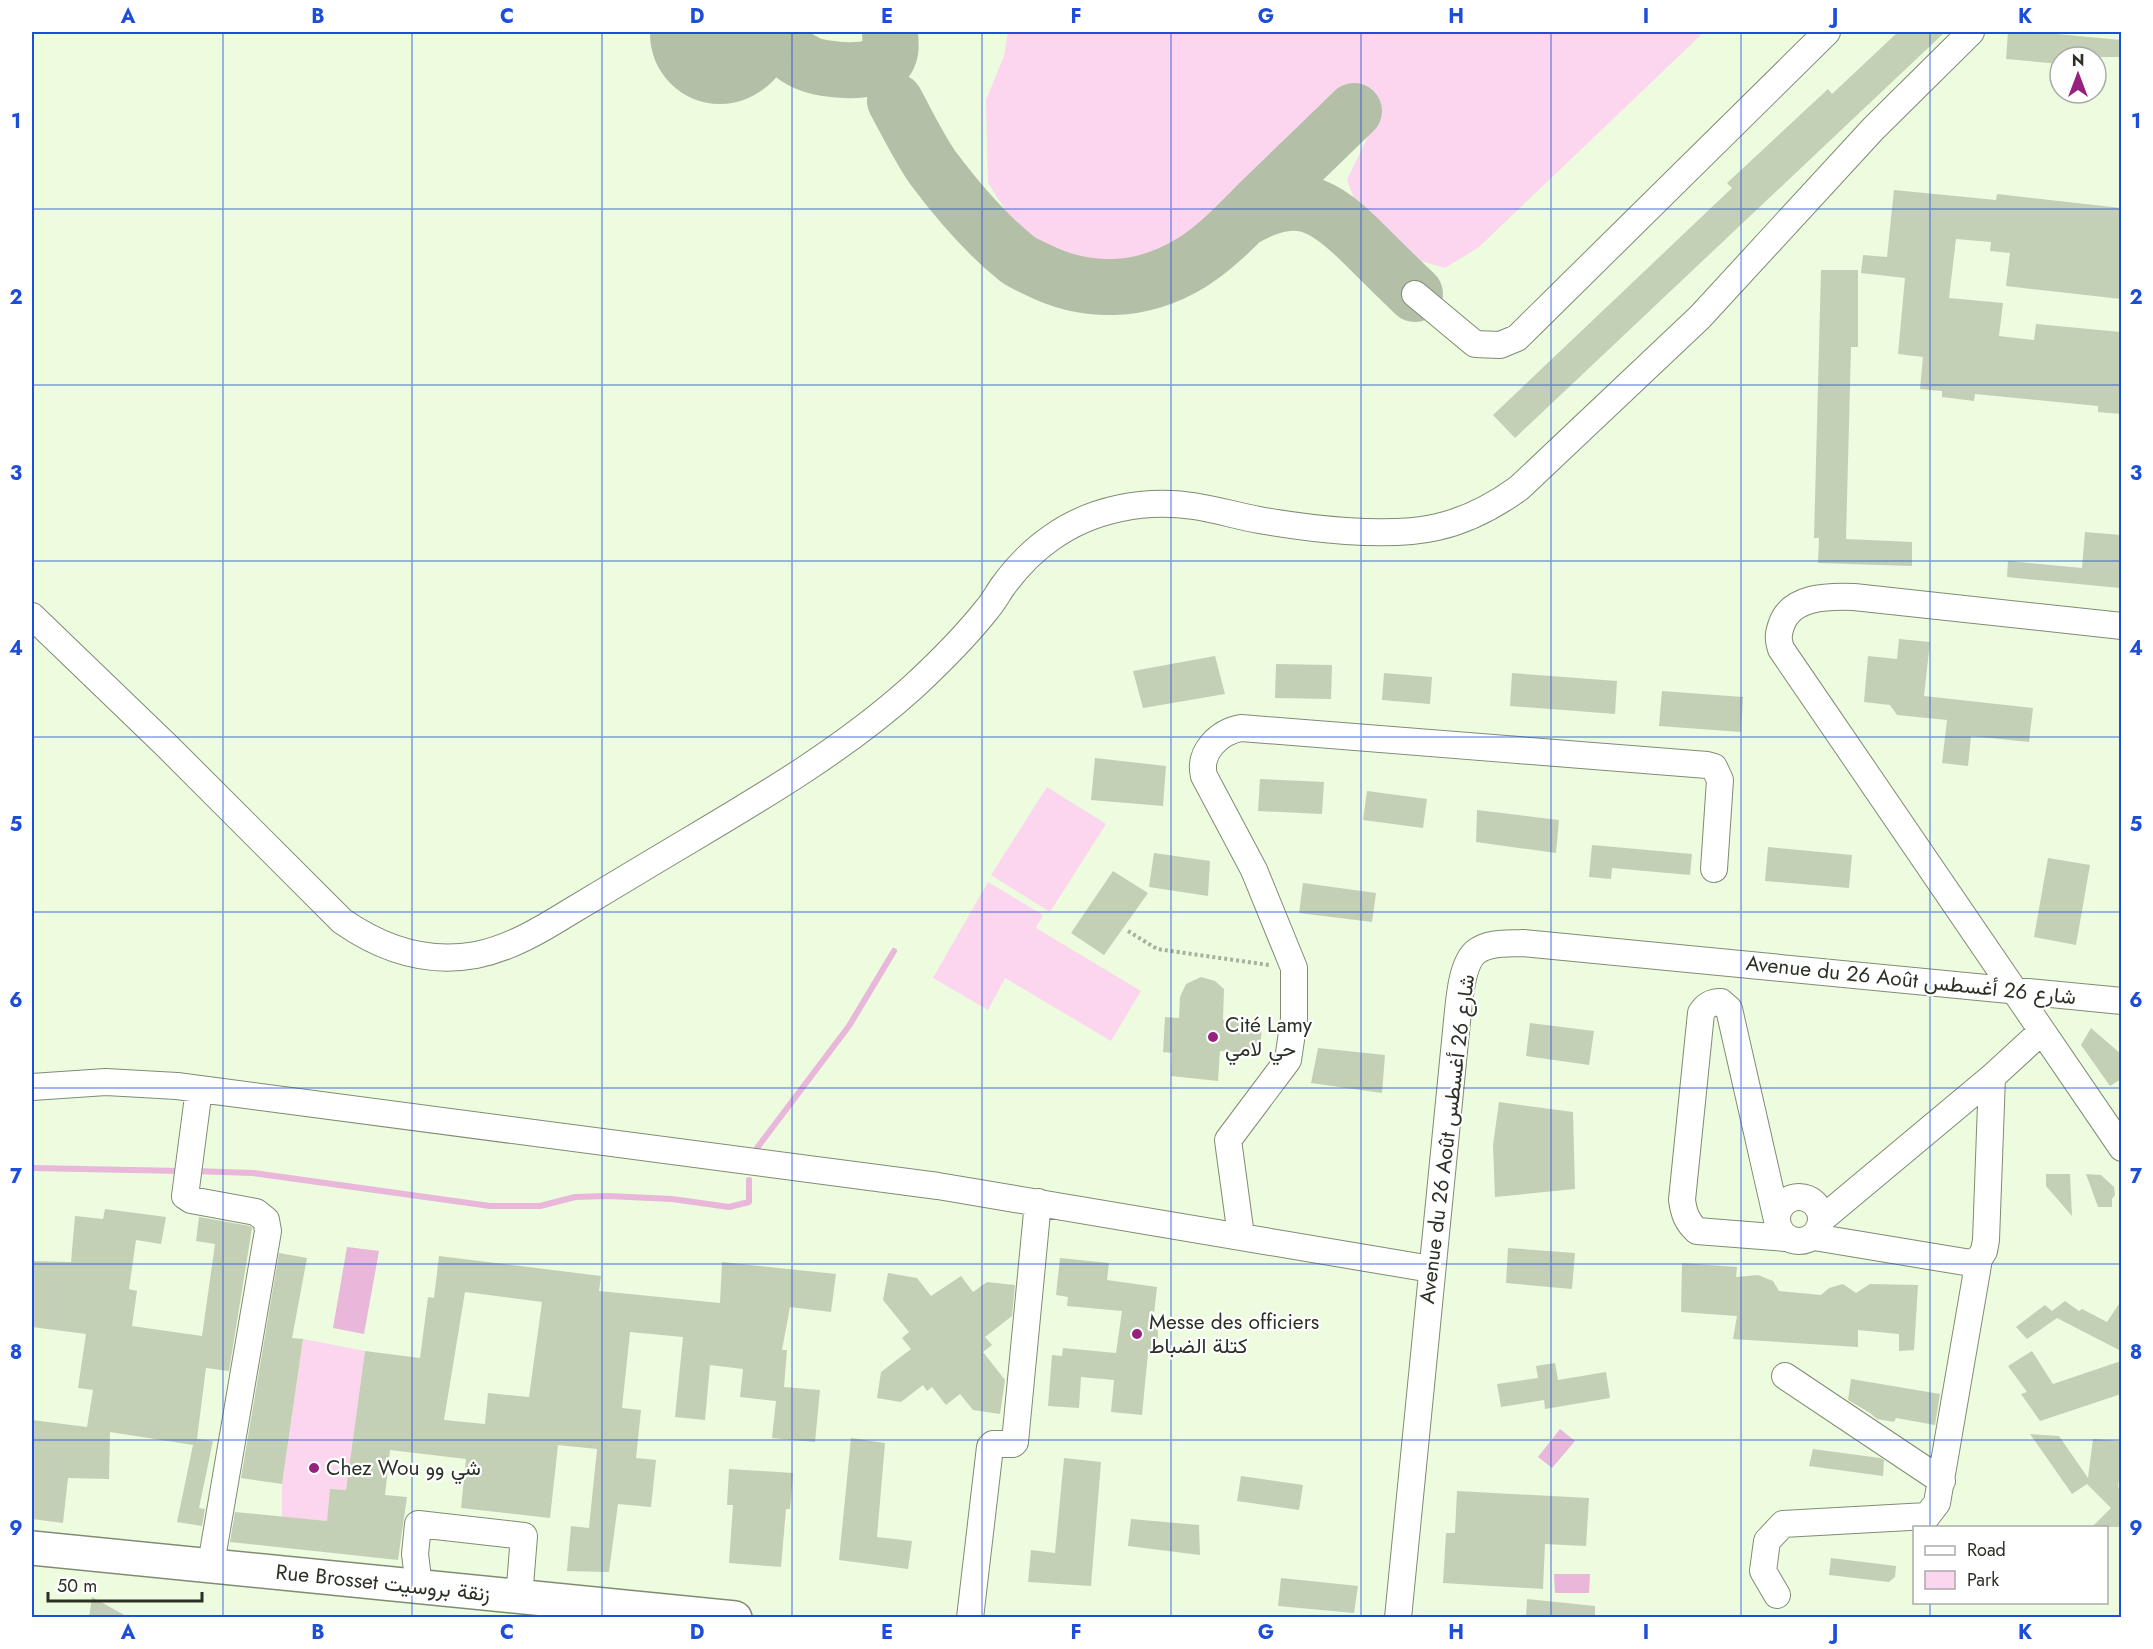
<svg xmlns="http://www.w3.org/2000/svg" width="2153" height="1649" viewBox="0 0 2153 1649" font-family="Jost,Vazirmatn,sans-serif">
<rect width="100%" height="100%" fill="#edfbdf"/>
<!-- green -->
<path fill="#fcd5ef" d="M1008 32H1704L1479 247 1445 268 1404 256 1362 220 1347 180 1370 132 1341 95 1216 218 1154 258 1092 271 1026 242 988 183 986 100 1004 56Z
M1047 787 1106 824 1050 912 991 875Z
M988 882 1043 915 1036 928 1141 991 1111 1041 1005 978 988 1010 933 978Z
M303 1339 365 1351 346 1490 330 1489 327 1521 282 1517V1484Z"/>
<!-- water -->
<path fill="#e8b7d9" d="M347 1247 379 1251 364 1334 333 1328Z
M1560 1429 1575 1441 1552 1468 1538 1457Z
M1554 1574H1590L1589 1593H1555Z"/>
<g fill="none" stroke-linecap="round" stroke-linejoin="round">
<!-- stream -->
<path stroke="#e8b7d9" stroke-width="6" d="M757 1148 849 1026 894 951
M32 1168 181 1171
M194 1171 253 1173 490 1206H540L575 1197 608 1196 672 1199 729 1207 749 1202V1180"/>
<!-- taxiway -->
<path stroke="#b4bfa8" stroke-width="56" d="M773 32C782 46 791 56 807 63 823 71 882 77 889 55 892 49 890 38 890 32
M895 101C907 123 919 148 933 168 957 200 985 233 1016 258 1022 263 1030 266 1036 269 1087 295 1142 293 1191 263 1217 247 1238 224 1259 203 1291 172 1322 142 1354 111
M1242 220C1297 187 1324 204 1365 245 1381 261 1398 278 1415 294"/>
<!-- runway -->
<path stroke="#b4bfa8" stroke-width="140" d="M720 34 723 32"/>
</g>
<!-- building -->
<path fill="#c3d0b5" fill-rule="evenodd" d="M1898 32H1945L1515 438 1493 415 1732 188 1727 183 1828 89 1832 94Z
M2008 32H2035L2121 40V57H2060V64L2006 59Z
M1894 190 1996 200 1997 194 2121 208V299L2006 286 2010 253 1990 251 1991 242 1956 239 1949 298 2003 303 1999 336 2034 340 2036 324 2121 332V414L2098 412V406L1975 394 1974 401 1942 397V391L1920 389 1923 357 1898 354 1905 278 1861 273 1863 255 1887 257Z
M1821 270H1858V347H1851L1846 539 1912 542V566L1818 563 1819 538H1814Z
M2085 532 2121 535 2120 588 2007 577 2008 561 2082 568Z
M1899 639 1930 642 1924 696 2033 708 2029 742 1971 736 1968 766 1942 763 1947 720 1897 715 1890 705 1864 702 1868 656 1897 659Z
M1215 656 1225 694 1143 708 1133 671Z
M1276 664 1332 665 1331 699 1275 698Z
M1384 673 1432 677 1430 704 1382 700Z
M1512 673 1617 681 1615 714 1510 706Z
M1662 691 1743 697 1741 732 1659 726Z
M1095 758 1166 766 1163 806 1091 800Z
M1260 779 1324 782 1322 814 1258 811Z
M1367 791 1427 799 1423 828 1363 820Z
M1477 810 1559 820 1556 853 1476 842Z
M1592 845 1692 854 1690 875 1612 868 1611 879 1589 877Z
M1768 847 1852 855 1849 888 1765 881Z
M1154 853 1210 861 1208 896 1149 887Z
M2048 858 2090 865 2076 945 2034 937Z
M1113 871 1148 893 1104 955 1071 933Z
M1303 883 1376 893 1372 922 1299 913Z
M1201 977 1215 981 1224 989 1223 1020 1262 1024 1260 1054 1220 1051 1218 1081 1171 1076 1172 1053 1163 1052 1165 1017 1179 1018 1180 997 1186 984Z
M1530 1023 1594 1031 1589 1065 1526 1056Z
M2091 1028 2121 1054V1079L2110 1086 2081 1045Z
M1318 1048 1385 1055 1382 1093 1311 1083Z
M1499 1102 1573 1112 1575 1189 1495 1197 1493 1145Z
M2046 1174H2070L2072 1216 2046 1186Z
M2086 1174 2101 1175 2114 1187 2115 1195 2112 1199V1207H2098Z
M105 1209 166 1217 161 1244 136 1240 129 1289 137 1291 132 1326 202 1336 215 1244 196 1241 199 1217 250 1226 252 1228 229 1371 206 1368 197 1439 213 1441 199 1508 205 1509 202 1526 177 1522 193 1445 110 1432 109 1479 68 1478 63 1523 32 1519V1420L87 1427 93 1390 78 1388 86 1334 32 1327V1261L71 1262 75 1216 103 1219Z
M1508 1248 1575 1253 1572 1289 1506 1283Z
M279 1253 307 1258 292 1338 303 1339 282 1484 241 1478Z
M439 1256 601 1276 599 1291 720 1303 722 1262 836 1274 831 1312 790 1307 782 1350H787L784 1387 820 1390 815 1442 772 1438 776 1401 740 1397 743 1369 710 1365 705 1420 675 1417 683 1337 630 1332 622 1408 641 1410 636 1458 656 1460 651 1507 618 1504 609 1572 567 1571 571 1526 589 1528 597 1449 558 1445 550 1518 461 1508 466 1459 390 1450 385 1495 407 1497 398 1560 230 1542 235 1512 327 1521 330 1489 346 1490 365 1351 420 1358 428 1297 434 1298ZM465 1292 542 1302 529 1397 488 1393 485 1424 444 1420Z
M1060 1258 1109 1263 1107 1280 1157 1287 1153 1323 1158 1329V1338L1148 1353 1142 1415 1111 1412 1114 1380 1081 1377 1079 1408 1048 1406 1052 1355 1062 1356 1063 1348 1116 1353 1122 1311 1067 1306 1068 1297 1056 1295Z
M1682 1263 1737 1267 1736 1277 1758 1275 1773 1281 1779 1291 1821 1295 1829 1288 1843 1284 1856 1293 1870 1284 1918 1285 1914 1350 1899 1351V1334L1858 1330V1347L1733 1339 1737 1316 1681 1312Z
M888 1273 917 1278 931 1296 961 1276 973 1292 987 1282 1015 1285 1012 1316 985 1337 992 1345 983 1352 1005 1380 1000 1414 973 1410 960 1394 946 1405 932 1387 927 1391 923 1385 901 1402 877 1398 881 1372 911 1349 902 1338 909 1332 883 1300Z
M2065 1301 2079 1311 2082 1309 2107 1322 2121 1301V1351L2057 1318 2027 1339 2016 1327 2045 1305 2052 1311Z
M2032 1351 2053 1384 2121 1361V1394L2040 1421 2021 1394 2027 1392 2008 1366Z
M1555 1363 1558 1380 1606 1372 1610 1398 1545 1409 1544 1400 1501 1407 1497 1384 1538 1378 1536 1366Z
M1851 1379 1940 1394 1935 1425 1896 1418 1894 1422 1877 1419 1870 1413 1848 1400Z
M2030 1434 2059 1436 2088 1478 2093 1439 2121 1441V1465L2118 1487 2121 1490V1527H2092L2111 1508 2087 1484 2072 1494Z
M851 1438 885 1443 877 1537 912 1541 908 1569 839 1560Z
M1813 1449 1880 1458 1884 1460 1883 1476 1809 1466Z
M1064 1458 1101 1462 1091 1586 1028 1582 1031 1550 1055 1553Z
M729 1469 793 1473 790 1509H786L781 1567 729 1563 733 1505H727Z
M1241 1476 1303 1485 1299 1510 1237 1501Z
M1457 1491 1589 1498 1586 1546 1545 1544 1543 1589 1443 1583 1446 1533H1455Z
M1131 1519 1199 1525 1200 1555 1128 1546Z
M1831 1558 1896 1566 1895 1577 1889 1582 1829 1575Z
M1281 1578 1358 1586 1354 1613 1278 1606Z
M92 1597 128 1617H89Z
M1527 1599 1595 1606V1617H1526Z"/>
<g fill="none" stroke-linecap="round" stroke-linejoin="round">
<!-- minor casing -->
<g stroke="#7f8c73" stroke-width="28">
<path id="minor" d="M1415 294 1475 344 1500 345 1517 338 1827 32
M32 616 167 746 342 921C382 949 427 964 476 955 510 948 539 931 568 913 591 899 615 885 638 871 732 814 831 761 913 687 940 662 966 636 988 608 994 601 998 593 1003 586 1017 567 1032 551 1051 538 1091 509 1144 499 1193 506 1215 509 1237 516 1259 520 1288 525 1317 529 1346 531 1416 536 1461 530 1519 488L1700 317 1873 129 1971 32
M2122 626 1854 597C1828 596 1790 596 1781 626 1778 635 1778 639 1781 649L2122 1148
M32 1087 106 1082 177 1086 938 1186 1431 1269
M199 1089 185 1196 191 1200 256 1212 266 1220 268 1231 211 1564
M1777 1219a22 22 0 1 1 44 0a22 22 0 1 1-44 0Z
M1822 1219 1992 1077 2042 1031
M1777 1220 1729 1009 1721 1002C1711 1002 1706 1005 1701 1013L1682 1200C1684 1214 1687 1222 1697 1231L1786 1238
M1241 1236 1228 1140 1288 1060 1294 1019V968L1254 870 1204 776C1198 752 1219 732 1241 728L1707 765 1714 767 1720 780 1714 869
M1814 1237 1971 1263 1979 1259
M1785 1376 1942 1481
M419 1586 415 1554 418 1524 524 1536 519 1598
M1777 1595 1763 1571 1767 1541 1783 1524 1927 1516 1937 1503 1979 1259 1984 1251 1986 1240 1992 1077
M970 1618 990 1447 993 1444H1013L1015 1442 1038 1202
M1398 1618 1457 1021C1459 1003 1461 962 1477 951 1490 942 1508 944 1523 943L2122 1001"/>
</g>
<!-- major casing -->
<g stroke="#7f8c73" stroke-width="36">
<path id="major" d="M32 1548C266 1570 501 1596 735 1618"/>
</g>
<!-- path -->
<path stroke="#a6b19b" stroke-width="4" stroke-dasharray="3 3" stroke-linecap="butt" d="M1128 931 1157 949 1269 965"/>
<!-- minor -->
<use href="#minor" stroke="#fff" stroke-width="26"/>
<!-- major -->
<use href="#major" stroke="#fff" stroke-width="33"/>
</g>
<!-- grid -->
<path fill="none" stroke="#1d4ed8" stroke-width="1.5" stroke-opacity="0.55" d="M223 32V1618M412 32V1618M602 32V1618M792 32V1618M982 32V1618M1171 32V1618M1361 32V1618M1551 32V1618M1741 32V1618M1930 32V1528M32 209H2122M32 385H2122M32 561H2122M32 737H2122M32 912H2122M32 1088H2122M32 1264H2122M32 1440H2122M1930 1602V1618"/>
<!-- markers -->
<g fill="#96227e" stroke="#fff" stroke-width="2">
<circle cx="1213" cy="1037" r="6"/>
<circle cx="1137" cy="1334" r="6"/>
<circle cx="314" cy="1468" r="6"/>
</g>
<g text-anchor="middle" stroke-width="4.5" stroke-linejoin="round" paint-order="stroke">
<!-- street labels -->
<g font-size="21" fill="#2b3025" stroke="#fff">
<text transform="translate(1911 980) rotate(6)" y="7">Avenue du 26 Août شارع 26 أغسطس</text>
<text transform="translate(1447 1139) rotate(-83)" y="7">Avenue du 26 Août شارع 26 أغسطس</text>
<text transform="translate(383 1583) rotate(6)" y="7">Rue Brosset زنقة بروسيت</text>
</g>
<!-- poi labels -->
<g font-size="21" fill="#2b3025" stroke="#fff" text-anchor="start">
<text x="1225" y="1032">Cité Lamy<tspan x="1225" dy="24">حي لامي</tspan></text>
<text x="1149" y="1329">Messe des officiers<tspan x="1149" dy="24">كتلة الضباط</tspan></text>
<text x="326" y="1475">Chez Wou شي وو</text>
</g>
</g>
<!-- border -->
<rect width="2153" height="1649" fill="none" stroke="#ffffff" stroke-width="66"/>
<!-- legend -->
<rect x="1913" y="1526" width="195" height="78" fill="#ffffff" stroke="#aaaca8" stroke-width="1.5"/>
<rect x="1925" y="1546" width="30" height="9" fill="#ffffff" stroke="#aaaca8" stroke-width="1.5"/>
<text x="1967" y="1556" font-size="18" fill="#2b3025">Road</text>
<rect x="1925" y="1571" width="30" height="18" fill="#fcd5ef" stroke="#aaaca8" stroke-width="1.5"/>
<text x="1967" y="1586" font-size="18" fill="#2b3025">Park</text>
<!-- north arrow -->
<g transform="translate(2078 75)"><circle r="28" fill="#ffffff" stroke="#aaaca8" stroke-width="1.5"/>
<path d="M0-4.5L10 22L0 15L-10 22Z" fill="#96227e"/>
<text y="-9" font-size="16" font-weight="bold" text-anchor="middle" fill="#2b3025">N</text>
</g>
<!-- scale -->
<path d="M48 1592v9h154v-9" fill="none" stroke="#2b3025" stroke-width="3"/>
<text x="57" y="1592" font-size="18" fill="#2b3025" stroke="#ffffff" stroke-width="4.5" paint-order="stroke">50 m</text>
<rect x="33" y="33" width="2087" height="1583" fill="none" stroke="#1d4ed8" stroke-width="2"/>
<g font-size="20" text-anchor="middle" font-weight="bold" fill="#1d4ed8">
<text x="128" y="23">A</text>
<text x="318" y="23">B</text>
<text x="507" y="23">C</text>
<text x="697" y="23">D</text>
<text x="887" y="23">E</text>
<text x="1076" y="23">F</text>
<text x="1266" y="23">G</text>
<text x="1456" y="23">H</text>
<text x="1646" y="23">I</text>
<text x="1835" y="23">J</text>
<text x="2025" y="23">K</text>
<text x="16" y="128">1</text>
<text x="2136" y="128">1</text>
<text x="16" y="304">2</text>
<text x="2136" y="304">2</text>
<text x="16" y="480">3</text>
<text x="2136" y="480">3</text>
<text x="16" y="655">4</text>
<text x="2136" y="655">4</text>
<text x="16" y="831">5</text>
<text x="2136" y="831">5</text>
<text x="16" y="1007">6</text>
<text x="2136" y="1007">6</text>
<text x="16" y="1183">7</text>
<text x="2136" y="1183">7</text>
<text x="16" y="1359">8</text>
<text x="2136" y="1359">8</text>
<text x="16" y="1535">9</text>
<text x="2136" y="1535">9</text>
<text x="128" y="1639">A</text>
<text x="318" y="1639">B</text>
<text x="507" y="1639">C</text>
<text x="697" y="1639">D</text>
<text x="887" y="1639">E</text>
<text x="1076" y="1639">F</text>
<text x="1266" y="1639">G</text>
<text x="1456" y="1639">H</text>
<text x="1646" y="1639">I</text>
<text x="1835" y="1639">J</text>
<text x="2025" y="1639">K</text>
</g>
</svg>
